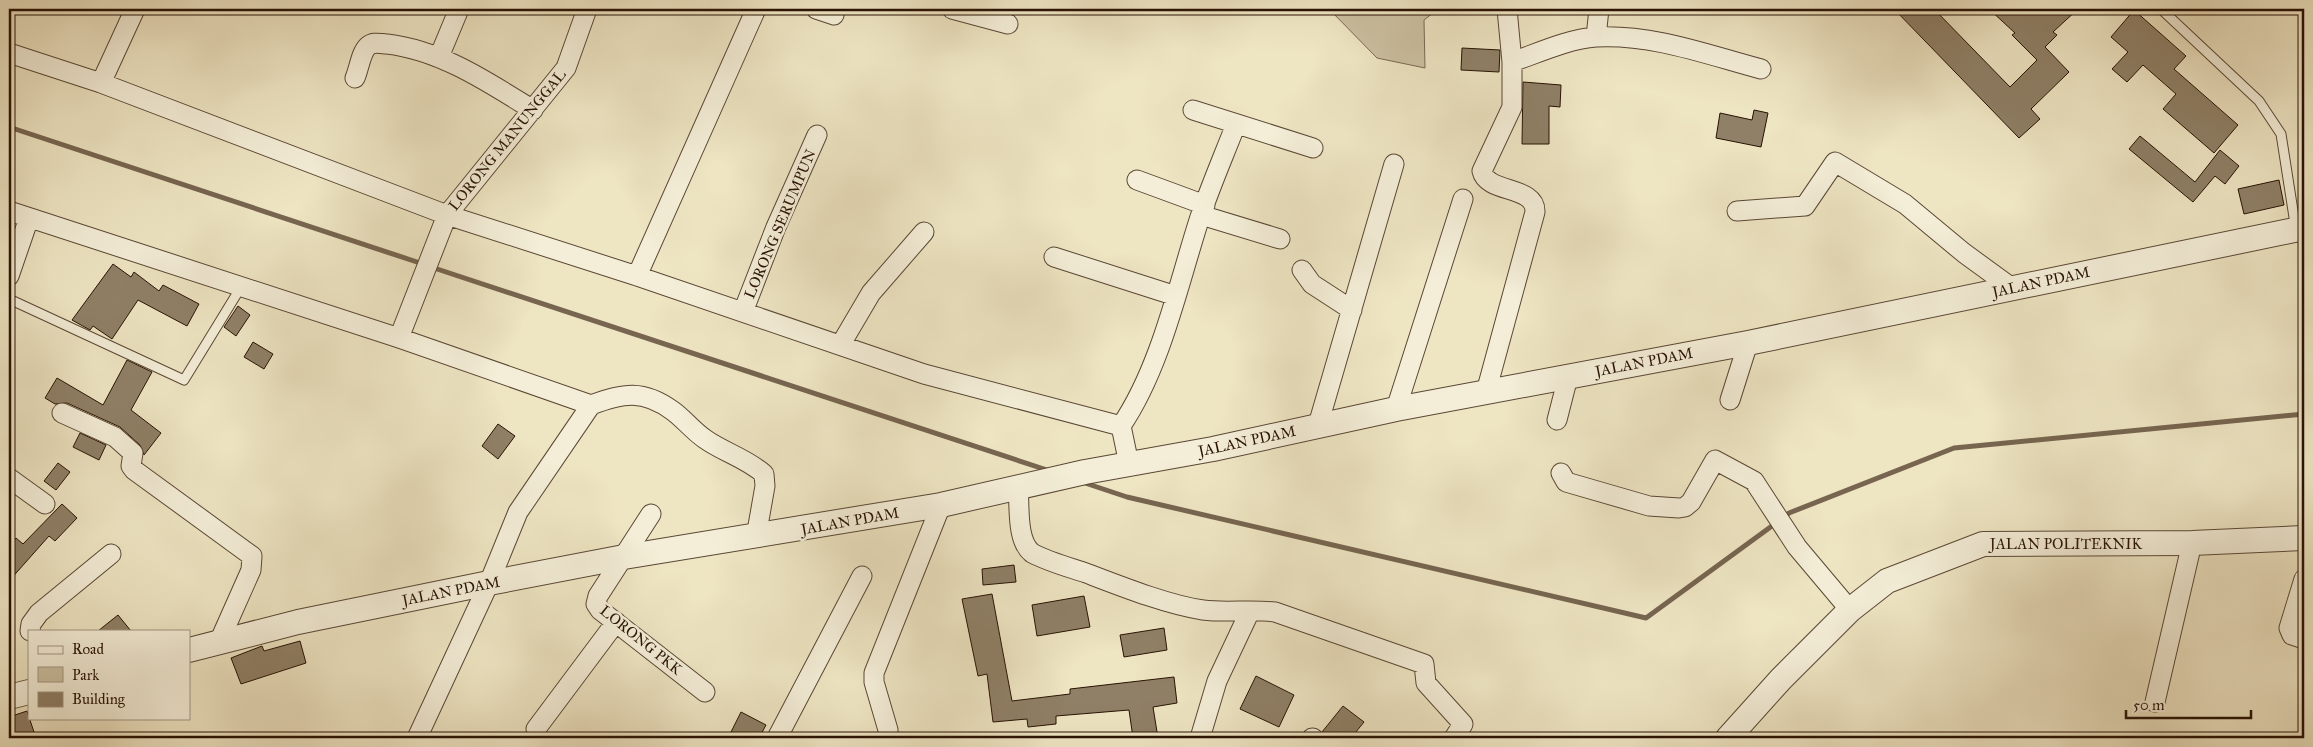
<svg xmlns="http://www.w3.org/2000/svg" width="2313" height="747" viewBox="0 0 2313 747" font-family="'IM FELL Great Primer',serif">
<rect width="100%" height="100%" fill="#eee5c3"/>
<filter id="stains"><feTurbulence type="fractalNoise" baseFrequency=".004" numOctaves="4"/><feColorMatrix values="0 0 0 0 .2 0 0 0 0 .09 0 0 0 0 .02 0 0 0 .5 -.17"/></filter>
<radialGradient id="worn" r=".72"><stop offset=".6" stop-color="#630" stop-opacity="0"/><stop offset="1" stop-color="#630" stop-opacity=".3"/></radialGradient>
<!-- green -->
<path fill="#ccc1a3" stroke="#7a6a54" d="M1329 9H1438L1424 20 1425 68 1377 58Z"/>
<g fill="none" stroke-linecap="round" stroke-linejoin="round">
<!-- stream -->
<path stroke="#776550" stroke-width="5" d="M9 127 423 264
M431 267 1050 471
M1082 482 1127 497 1646 618 1776 523
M1783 518 1789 513 1954 448 2304 414"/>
</g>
<!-- building -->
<path fill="#8f8067" stroke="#281204" d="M1894 9H1934L2010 87 2037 60 2012 35 2015 33 1989 9H2078L2053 32 2057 35 2045 47 2069 72 2031 109 2040 119 2019 138Z
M2134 10 2186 56 2174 69 2238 125 2214 153 2163 109 2176 94 2143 65 2127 82 2112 69 2128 52 2111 37Z
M1462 48 1500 50 1499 72 1461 70Z
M1523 82 1561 85 1560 107 1549 106V144H1522Z
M1754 110 1768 113 1761 147 1716 138 1720 113 1752 120Z
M2140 136 2195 182 2220 150 2239 166 2225 184 2215 176 2193 202 2129 149Z
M2279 180 2284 205 2244 214 2238 189Z
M113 264 131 277 134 272 159 291 163 285 199 304 187 326 138 300 112 339 93 326 90 330 72 320Z
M238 306 250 315 236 336 224 327Z
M253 342 273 354 264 369 244 357Z
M127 360 152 372 131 410 161 433 144 455 140 445 120 427 67 403 55 404 45 398 57 378 103 405Z
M498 424 515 436 498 459 482 446Z
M80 433 106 445 99 460 73 447Z
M58 463 70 472 56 490 44 481Z
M62 504 77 518 55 541 49 536 9 581V546L16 538 23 544Z
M1014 565 1016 582 983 585 982 569Z
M992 594 1012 701 1070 694V689L1174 677 1177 703 1153 707 1158 738H1133L1129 710 1056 716V724L1028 727 1027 719 993 722 987 674 978 676 962 599Z
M1084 596 1090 627 1037 636 1032 605Z
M118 615 131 631H98Z
M1164 628 1167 650 1124 657 1120 635Z
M300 641 306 663 241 684 231 658 262 646 264 651Z
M1256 676 1294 695 1279 727 1240 709Z
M1343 706 1364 722 1351 738H1324L1322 732Z
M27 711 36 738H9V717Z
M741 712 766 725 759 738H743L731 732Z"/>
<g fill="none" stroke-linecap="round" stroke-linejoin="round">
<!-- service casing -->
<g stroke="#5a4734" stroke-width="11">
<path id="service" d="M2161 9 2259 101 2281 134 2296 230
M9 299 184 380 241 287"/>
</g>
<!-- minor casing -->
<g stroke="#5a4734" stroke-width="21">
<path id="minor" d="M816 9 834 15
M952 9 1008 24
M1596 37 1599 9
M9 53 101 83 447 215 637 276 924 374 1121 426 1129 464
M439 57 459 9
M1512 62C1538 53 1568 39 1596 37 1653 34 1708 55 1761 69
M355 78C359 69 361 52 368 46 374 41 380 44 387 44 440 50 488 82 533 110
M101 83 135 9
M1193 110 1313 148
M1137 180 1205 205
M9 211 399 338 591 405 518 512 489 583 417 738
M1737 211 1805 206 1835 162 1905 204 1964 253 2012 288
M1201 215 1280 239
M1054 257 1176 296
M1302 270 1312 284 1352 310
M9 276 29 218
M637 276 756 9
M743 312 776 227 817 135
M399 338 447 215 566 68 587 9
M841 344 871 293 924 232
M1486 392 1535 212C1536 185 1487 194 1482 171L1512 107V62L1507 9
M1730 400 1748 343
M591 405C623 393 643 389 673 411 684 419 693 431 705 439 723 452 746 458 764 474L765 486 756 537
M1396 409 1463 199
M62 413 115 437 133 453 131 466 134 470 252 556 251 570 219 642
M1557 420 1568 377
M1318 425 1394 164
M1121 426C1161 367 1178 285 1200 217 1211 185 1224 155 1236 124
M1561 473 1566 482 1649 506 1679 508 1685 507 1691 502 1715 460 1754 481 1797 547 1850 610
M9 478 45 504
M1018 487C1020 506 1016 540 1032 553 1049 562 1068 567 1086 573 1120 586 1168 605 1203 610 1227 613 1251 609 1275 612L1424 664 1426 683 1463 724 1454 738
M651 514 598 596 596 604 600 610 705 692
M2304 579 2289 628 2292 635 2304 639
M30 631 31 624 39 613 111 554
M2155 702 2192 543
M536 729 616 622
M777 738 862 576
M888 738V730L874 682V673L941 505
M1200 738 1217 681 1250 611
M1312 738H1313"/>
</g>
<!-- tertiary casing -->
<g stroke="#5a4734" stroke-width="26">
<path id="tertiary" d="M189 650 298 622 489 583 624 557 941 505 1085 472 1213 449 1396 409 1748 343 2304 228
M9 697 29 692
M1728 738 1781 679 1850 610 1887 581 1983 544 2192 543 2304 538"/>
</g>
<!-- service -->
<use href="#service" stroke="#f4eed8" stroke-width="9"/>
<!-- minor -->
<use href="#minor" stroke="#f4eed8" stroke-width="19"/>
<!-- tertiary -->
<use href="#tertiary" stroke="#f4eed8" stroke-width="24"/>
</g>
<g text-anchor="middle" stroke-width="5" stroke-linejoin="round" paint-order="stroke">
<!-- street labels -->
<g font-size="15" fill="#281204" stroke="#f4eed8">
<text transform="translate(507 140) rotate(-51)" y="5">LORONG MANUNGGAL</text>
<text transform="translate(780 224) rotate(-67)" y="5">LORONG SERUMPUN</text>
<text transform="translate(2041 282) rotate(-12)" y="5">JALAN PDAM</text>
<text transform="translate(1644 362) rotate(-11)" y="5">JALAN PDAM</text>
<text transform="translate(1247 441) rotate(-12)" y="5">JALAN PDAM</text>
<text transform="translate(850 521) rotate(-10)" y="5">JALAN PDAM</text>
<text x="2066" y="549">JALAN POLITEKNIK</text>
<text transform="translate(451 591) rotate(-11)" y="5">JALAN PDAM</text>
<text transform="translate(641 640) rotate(39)" y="5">LORONG PKK</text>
</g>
</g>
<!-- margin -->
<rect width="2313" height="747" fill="none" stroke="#eee5c3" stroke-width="30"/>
<rect x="10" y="10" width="2293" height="727" fill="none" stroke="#281204" stroke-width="2.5"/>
<rect x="15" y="15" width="2283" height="717" fill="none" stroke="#281204"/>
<!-- legend -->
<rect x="28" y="630" width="162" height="90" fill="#f4eed8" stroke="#a29683"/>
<rect x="38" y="646" width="25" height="8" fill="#f4eed8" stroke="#a29683"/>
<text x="72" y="654" font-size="15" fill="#281204">Road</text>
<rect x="38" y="667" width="25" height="15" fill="#ccc1a3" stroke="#a29683"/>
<text x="72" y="680" font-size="15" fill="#281204">Park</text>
<rect x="38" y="692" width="25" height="15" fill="#8f8067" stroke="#a29683"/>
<text x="72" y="704" font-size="15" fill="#281204">Building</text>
<!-- scale -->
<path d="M2126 710v8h125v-8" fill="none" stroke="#281204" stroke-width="2.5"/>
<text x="2133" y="710" font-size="15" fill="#281204" stroke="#f4eed8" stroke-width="4" paint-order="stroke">50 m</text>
<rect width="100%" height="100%" filter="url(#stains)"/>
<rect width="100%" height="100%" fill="url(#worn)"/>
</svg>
